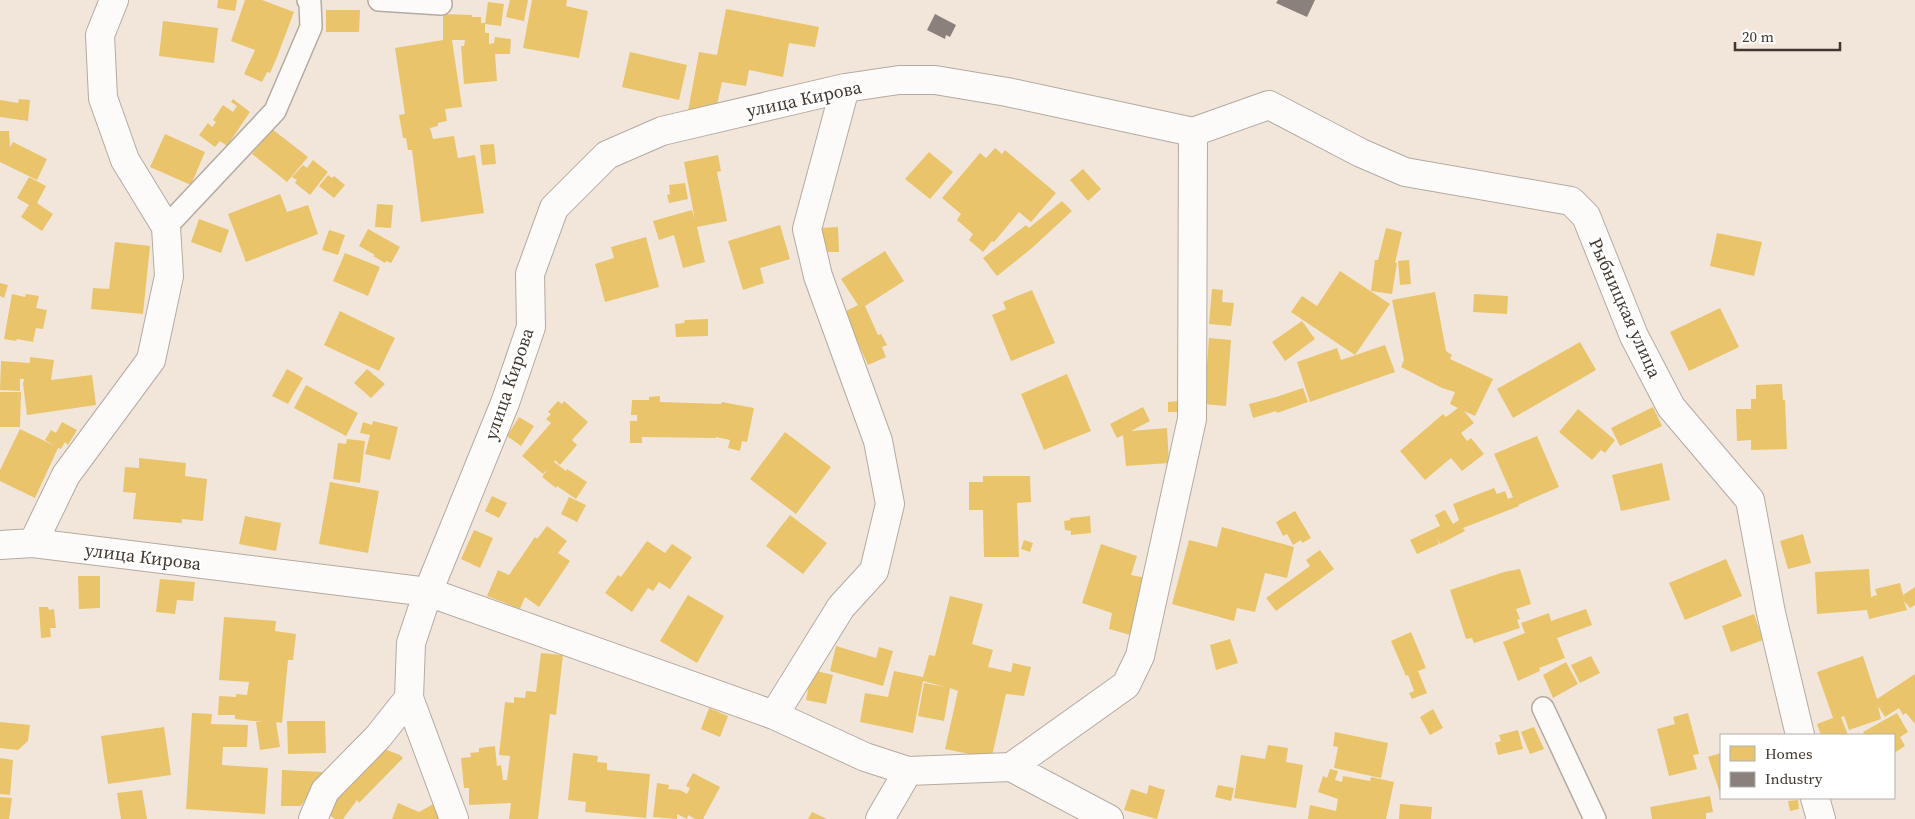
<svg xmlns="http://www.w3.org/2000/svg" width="1915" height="819" viewBox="0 0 1915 819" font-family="'Source Serif 4',serif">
<rect width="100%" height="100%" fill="#f2e6db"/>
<!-- homes -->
<path fill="#e9c46a" d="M218 0H237L235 11 217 8Z
M245 0H262L294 12 277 57 270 73 267 72 262 82 244 74 255 50 231 41Z
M510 0H528L524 21 506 17Z
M532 0H567L566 6 588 11 579 58 523 48Z
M488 2 504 4 501 26 485 24Z
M726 9 819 27 815 47 789 43 783 77 749 70 746 86 722 82 717 105 688 111 699 52 717 55Z
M326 10H360L359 32H326Z
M443 14 472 15V17H481V23H485V33H489V44L494 43 495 37 511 39 510 54H495L497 81 464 84 461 46H464L465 40H452L462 107 445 109 447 121 438 123V126L430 128 433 139 454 136 458 158 475 155 484 213 421 222 412 150H408L406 138H403L399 115 405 114 395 48 443 40Z
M163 21 218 28 214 63 159 56Z
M630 52 687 65 679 100 622 87Z
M19 99 30 100 28 121 0 117V100L18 103Z
M233 99 250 112 227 146 220 141 215 147 199 135 208 123 212 127 216 122 213 120 223 105 233 112 237 106 231 102Z
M272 129 308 157 287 182 252 154Z
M0 131H9L10 147 13 142 47 159 37 180 0 162Z
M165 134 205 152 191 185 150 167Z
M494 144 496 164 482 165 480 145Z
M995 148 1002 154 1005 150 1056 193 1031 222 1019 212 994 242 992 241 983 252 969 240 973 234 957 220 961 214 942 198 980 153 986 158Z
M929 152 953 172 930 199 905 179Z
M718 155 721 171 717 172 727 221 697 227 705 262 683 268 674 235 659 240 653 221 692 210 695 220 684 162Z
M313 160 328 172 310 195 295 183 297 180 292 177 303 165 307 168Z
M1083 169 1101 189 1088 201 1070 180Z
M328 175 332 178 334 176 345 185 334 198 319 186Z
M29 177 46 186 37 203 53 214 42 231 21 217 29 205 17 198Z
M685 183 688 199 669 203 667 195 670 194 669 185Z
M280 194 287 212 308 205 318 234 246 262 228 214Z
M1062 201 1072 211 1032 248 997 276 983 258 1026 225 1029 228Z
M377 204 393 205 391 228 375 227Z
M199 219 229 230 221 253 191 242Z
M780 225 790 259 760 268 764 283 743 290 728 241Z
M838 227 839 252H821L820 228Z
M1386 228 1402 232 1395 263H1397L1392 294 1371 291 1375 260H1378Z
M368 229 400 247 391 263 386 261 385 263 373 256 375 255 359 246Z
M329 230 345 235 338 255 322 250Z
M1717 233 1762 242 1754 276 1710 266Z
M646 237 659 287 605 302 595 264 614 258 611 247Z
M115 242 150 246 143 314 91 309 93 288 109 289Z
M885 251 904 281 865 306 878 335 881 334 887 345 882 347 886 357 868 365 848 321H850L846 311 858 305 841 279Z
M345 253 380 267 368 296 333 281Z
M1409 260 1411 284 1400 285 1398 261Z
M1340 271 1390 304 1355 355 1291 312 1302 296 1317 306Z
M0 283 8 285 4 298 0 296Z
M1212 289 1223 290 1222 302 1234 303 1231 326 1209 324Z
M1032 290 1055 343 1011 361 992 315 1006 309 1003 302Z
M1435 292 1446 351 1452 355 1450 359 1493 379 1475 416 1464 411 1474 423 1461 433 1467 441 1471 438 1484 454 1462 471 1451 458 1425 480 1400 451 1443 414 1446 417 1458 408 1450 404 1455 392 1442 388 1401 367 1404 360 1392 300Z
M12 294 25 297 26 294 39 296 36 308 47 310 43 329 36 328 33 342 17 339 16 341 4 339Z
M1474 294 1508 296 1507 314 1473 312Z
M1720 308 1739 347 1689 371 1670 332Z
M340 311 395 338 379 371 324 345Z
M708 319V336L676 337 675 324 684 323 685 320Z
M1302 321 1315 339 1285 361 1272 342Z
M1209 338 1231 340 1226 406 1204 404Z
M1580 342 1596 370 1513 418 1497 389Z
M1385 345 1395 372 1310 402 1297 362 1337 348 1341 360Z
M30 357 54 360 51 380 92 375 96 405 27 415 23 384 24 379H20V391L0 390 1 361 30 363Z
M287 369 303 378 288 404 272 396Z
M367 369 385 384 371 398 354 383Z
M1067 374 1091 431 1044 450 1021 394Z
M1782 384 1783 400H1785L1787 449 1751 450V440L1737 441 1736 409H1751V399H1756V385Z
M306 385 358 413 346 436 294 408Z
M1303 388 1308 402 1277 413 1276 411 1253 418 1249 404 1276 397Z
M0 392H21L20 427H0Z
M660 396V402L721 404 722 402 754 408 747 442 742 441 740 451 728 448 730 440 716 437V438L642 437V443H630V421H637V415H631L632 400H649V397Z
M558 401 562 404 564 401 588 422 572 440 577 445 560 465 555 460 554 462 566 471 567 469 587 482 576 499 557 486 556 488 542 477 548 469 543 474 522 456 551 423 546 419 551 414 548 412Z
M1179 401V412H1168V402Z
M1143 407 1150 421 1131 431 1167 428 1169 463 1126 466 1123 435 1117 438 1110 424Z
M1653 407 1662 426 1620 446 1611 428Z
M1578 409 1615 440 1605 453 1601 450 1592 460 1559 432Z
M519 417 534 426 521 446 507 436Z
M373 421 398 427 390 460 365 454 370 435 360 433 363 422 372 425Z
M62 422 77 430 68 445 65 442 61 449 58 448 35 498 0 481V470L20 429 55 446 45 440 51 430 56 433Z
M785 432 831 467 796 514 750 479Z
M1537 436 1559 487 1518 505 1519 506 1463 528 1465 531 1440 544 1437 538 1439 544 1417 554 1410 540 1440 526 1435 515 1445 510 1453 524 1459 520 1453 504 1494 488 1497 494 1505 491 1508 499 1513 497 1494 454Z
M347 439 365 441 360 483 333 479 338 443 346 444Z
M139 458 186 463 185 476 207 479 203 521 182 519V523L133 519 136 493 123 492 125 467 139 468Z
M1662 463 1670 500 1621 511 1612 475Z
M983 476H1030L1031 502 1017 503 1019 557H984L983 510H969V482H983Z
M330 482 379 491 368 553 319 544Z
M492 496 507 503 499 518 485 511Z
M569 497 586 505 577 522 561 514Z
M1295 511 1311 538 1302 543 1301 540 1293 545 1287 534 1283 536 1276 522Z
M790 515 827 543 803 574 766 546Z
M245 516 281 523 276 551 239 544Z
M1090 516 1091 533 1071 535V531L1065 530 1064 521 1070 520V518Z
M547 526 567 541 558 553 570 561 539 607 525 597 520 609 487 596 498 570 509 575 535 537 537 539Z
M1222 527 1294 547 1287 578 1265 573 1255 612 1237 608 1234 621 1172 604 1189 540 1217 547Z
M474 530 493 538 480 568 461 559Z
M1803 534 1811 563 1788 569 1780 541Z
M1024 540 1033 543 1030 552 1021 549Z
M647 541 665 553 672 544 692 557 670 589 659 582 653 591 648 588 632 612 605 593 618 575 621 577Z
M1101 544 1137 556 1131 575 1146 578 1134 636 1109 629 1112 613 1082 603Z
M1320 550 1334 569 1276 611 1266 598 1310 566 1306 560Z
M1726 559 1742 596 1685 620 1669 583Z
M1520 569 1531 604 1516 609 1520 619 1517 620 1520 628 1474 643 1472 638 1466 639 1450 590 1504 572Z
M1869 569 1871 597 1877 595 1875 589 1900 583 1903 595 1915 587V605L1910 608 1904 601 1907 610 1869 619 1867 610 1817 614 1815 572Z
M78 576H100V608L79 609Z
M160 579 195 582 193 601 177 600 175 614 156 612Z
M688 595 724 616 697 663 660 641Z
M950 596 983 604 972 644 993 650 988 667 1011 672 1013 663 1031 667 1024 696 1006 694 992 756H979L945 749 958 691 950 688 944 721 918 716 924 683 945 687 923 681 913 733 860 722 865 693 888 697 894 671 923 677 929 655 935 656Z
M39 607H48L49 610 54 609 56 628H50L51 637 41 638Z
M1586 609 1592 625 1557 638 1565 658 1539 668 1540 671 1518 681 1503 642 1525 633 1521 623 1549 613 1551 621Z
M1754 614 1763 640 1731 652 1722 626Z
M224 617 276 621 275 631 296 634 293 660H288L282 723 276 722 280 747 260 750 256 722H263L235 719V715H218L219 696 236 697V694L247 695 249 682 219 680Z
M1411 632 1426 668 1418 671 1427 693 1412 699 1409 693 1414 691 1408 675 1406 676 1391 641Z
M1230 639 1238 663 1216 670 1210 645Z
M836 646 876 658 879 647 893 651 883 686 830 671Z
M541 653 563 655 556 715 550 714 538 819H509L511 803 469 805V788H464L461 758 471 757 470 753 479 752V748L495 746 497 766 501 765 503 780H507L510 756 499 755 505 702 514 703V697L525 698 526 691 536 692Z
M1591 656 1600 673 1580 683 1571 665Z
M1863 656 1877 699 1915 674V724L1906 713 1903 715 1899 708 1885 717 1878 706 1881 719 1849 730 1844 716 1841 717 1848 735H1821L1817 724 1833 718 1817 672Z
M1566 662 1578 684 1553 698 1543 675Z
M812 670 833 675 826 704 806 700Z
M709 708 728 716 720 737 701 729Z
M1433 709 1443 728 1430 735 1420 717Z
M192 713 212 714 211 724 248 725 247 747H223L222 765 268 768 265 814 186 809Z
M1688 713 1699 754 1693 755 1697 769 1669 776 1657 729 1675 724 1673 717Z
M1897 713 1908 732 1900 737 1905 746 1894 753V735H1865L1863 732Z
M287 721H325L326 753 288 754Z
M0 722 30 725 28 741 18 750 0 748Z
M164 727 171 775 108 784 101 736Z
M1534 727 1544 749 1530 754 1521 732Z
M1518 730 1523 749 1498 755 1495 743 1501 741 1499 735Z
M1335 732 1388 743 1381 778 1334 768 1338 747 1333 746Z
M1268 745 1288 748 1286 762 1303 765 1296 808 1234 798 1241 755 1265 759Z
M382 748 400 755 403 758 359 803 357 800 343 819H335L322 810Z
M573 753 598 756 597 762 607 763V770L650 774 646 818 585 812 586 802 568 800Z
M1721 753V796L1708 757Z
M0 758 13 760 10 795 0 794Z
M1330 769 1338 771 1335 780 1342 782 1343 776 1370 781 1371 777 1394 782 1386 819H1308L1310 805 1336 811 1338 799 1318 792 1323 776 1327 778Z
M282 770 323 772 301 806H281Z
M693 773 720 787 703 819H695L688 815 687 819 677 814V819L653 817 657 783 669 785 668 789 680 790 687 794 690 788 686 786Z
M1149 785 1165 790 1157 819 1124 810 1131 789 1147 794Z
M1218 785 1234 788 1231 801 1215 797Z
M142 790 147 819H121L117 793Z
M1710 796 1713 812 1706 813V819H1652L1650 807Z
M0 797 12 798 9 819H0Z
M1798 800 1799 809 1790 811 1788 801Z
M437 802 445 819H392L398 803 419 812Z
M1400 804 1432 807 1431 819H1399Z
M812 812 827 819H808Z"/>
<!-- industry -->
<path fill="#8a817c" d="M1278 0H1315L1307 17 1276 3Z
M935 14 956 25 950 37 946 35 945 39 927 30Z"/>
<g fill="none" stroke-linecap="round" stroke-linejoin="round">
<!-- service casing -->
<g stroke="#b4aaa1" stroke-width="24">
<path id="service" d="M379 0 441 4
M166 227 275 111 311 27 310 3 308 0
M1543 708 1595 819"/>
</g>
<!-- minor casing -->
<g stroke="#b4aaa1" stroke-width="30">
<path id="minor" d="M1193 132 1269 105 1361 153 1405 172 1571 201 1586 216 1634 336 1671 407 1750 500 1771 613 1800 735
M33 543 66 475 151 360 169 276 166 227 125 160 103 98 100 35 114 0
M0 545 33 543 428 592 774 715 865 757 908 771 1011 767 1109 819
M774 715 841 607 874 571 890 504 878 441 818 276 807 229 845 88
M1011 767 1126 685 1140 656 1192 419 1193 132
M1815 798 1821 819
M313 819 325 791 378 737 409 698
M454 819 409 698 411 643 428 592 505 403 531 327 530 274 554 208 607 155 662 131 845 88 899 80H935L1007 92 1193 132
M880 819 908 771"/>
</g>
<!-- service -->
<use href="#service" stroke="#fdfbfa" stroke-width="21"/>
<!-- minor -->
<use href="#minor" stroke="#fdfbfa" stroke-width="28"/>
</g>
<g text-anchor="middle" stroke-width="5" stroke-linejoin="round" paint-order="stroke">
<!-- street labels -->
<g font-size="18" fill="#42372e" stroke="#fff">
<text transform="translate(804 99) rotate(-12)" y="6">улица Кирова</text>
<text transform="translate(1625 308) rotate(66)" y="6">Рыбницкая улица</text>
<text transform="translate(509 384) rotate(-71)" y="6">улица Кирова</text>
<text transform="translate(143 557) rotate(7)" y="6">улица Кирова</text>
</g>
</g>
<!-- legend -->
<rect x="1720" y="734" width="175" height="65" fill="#ffffff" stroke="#b3afab"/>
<rect x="1730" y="746" width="25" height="15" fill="#e9c46a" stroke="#b3afab"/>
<text x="1765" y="759" font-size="15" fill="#42372e">Homes</text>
<rect x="1730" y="772" width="25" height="15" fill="#8a817c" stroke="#b3afab"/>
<text x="1765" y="784" font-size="15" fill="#42372e">Industry</text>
<!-- scale -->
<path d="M1735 42v8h105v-8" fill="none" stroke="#42372e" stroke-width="2.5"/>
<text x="1742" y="42" font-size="15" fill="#42372e" stroke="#ffffff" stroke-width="4" paint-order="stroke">20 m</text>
</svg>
